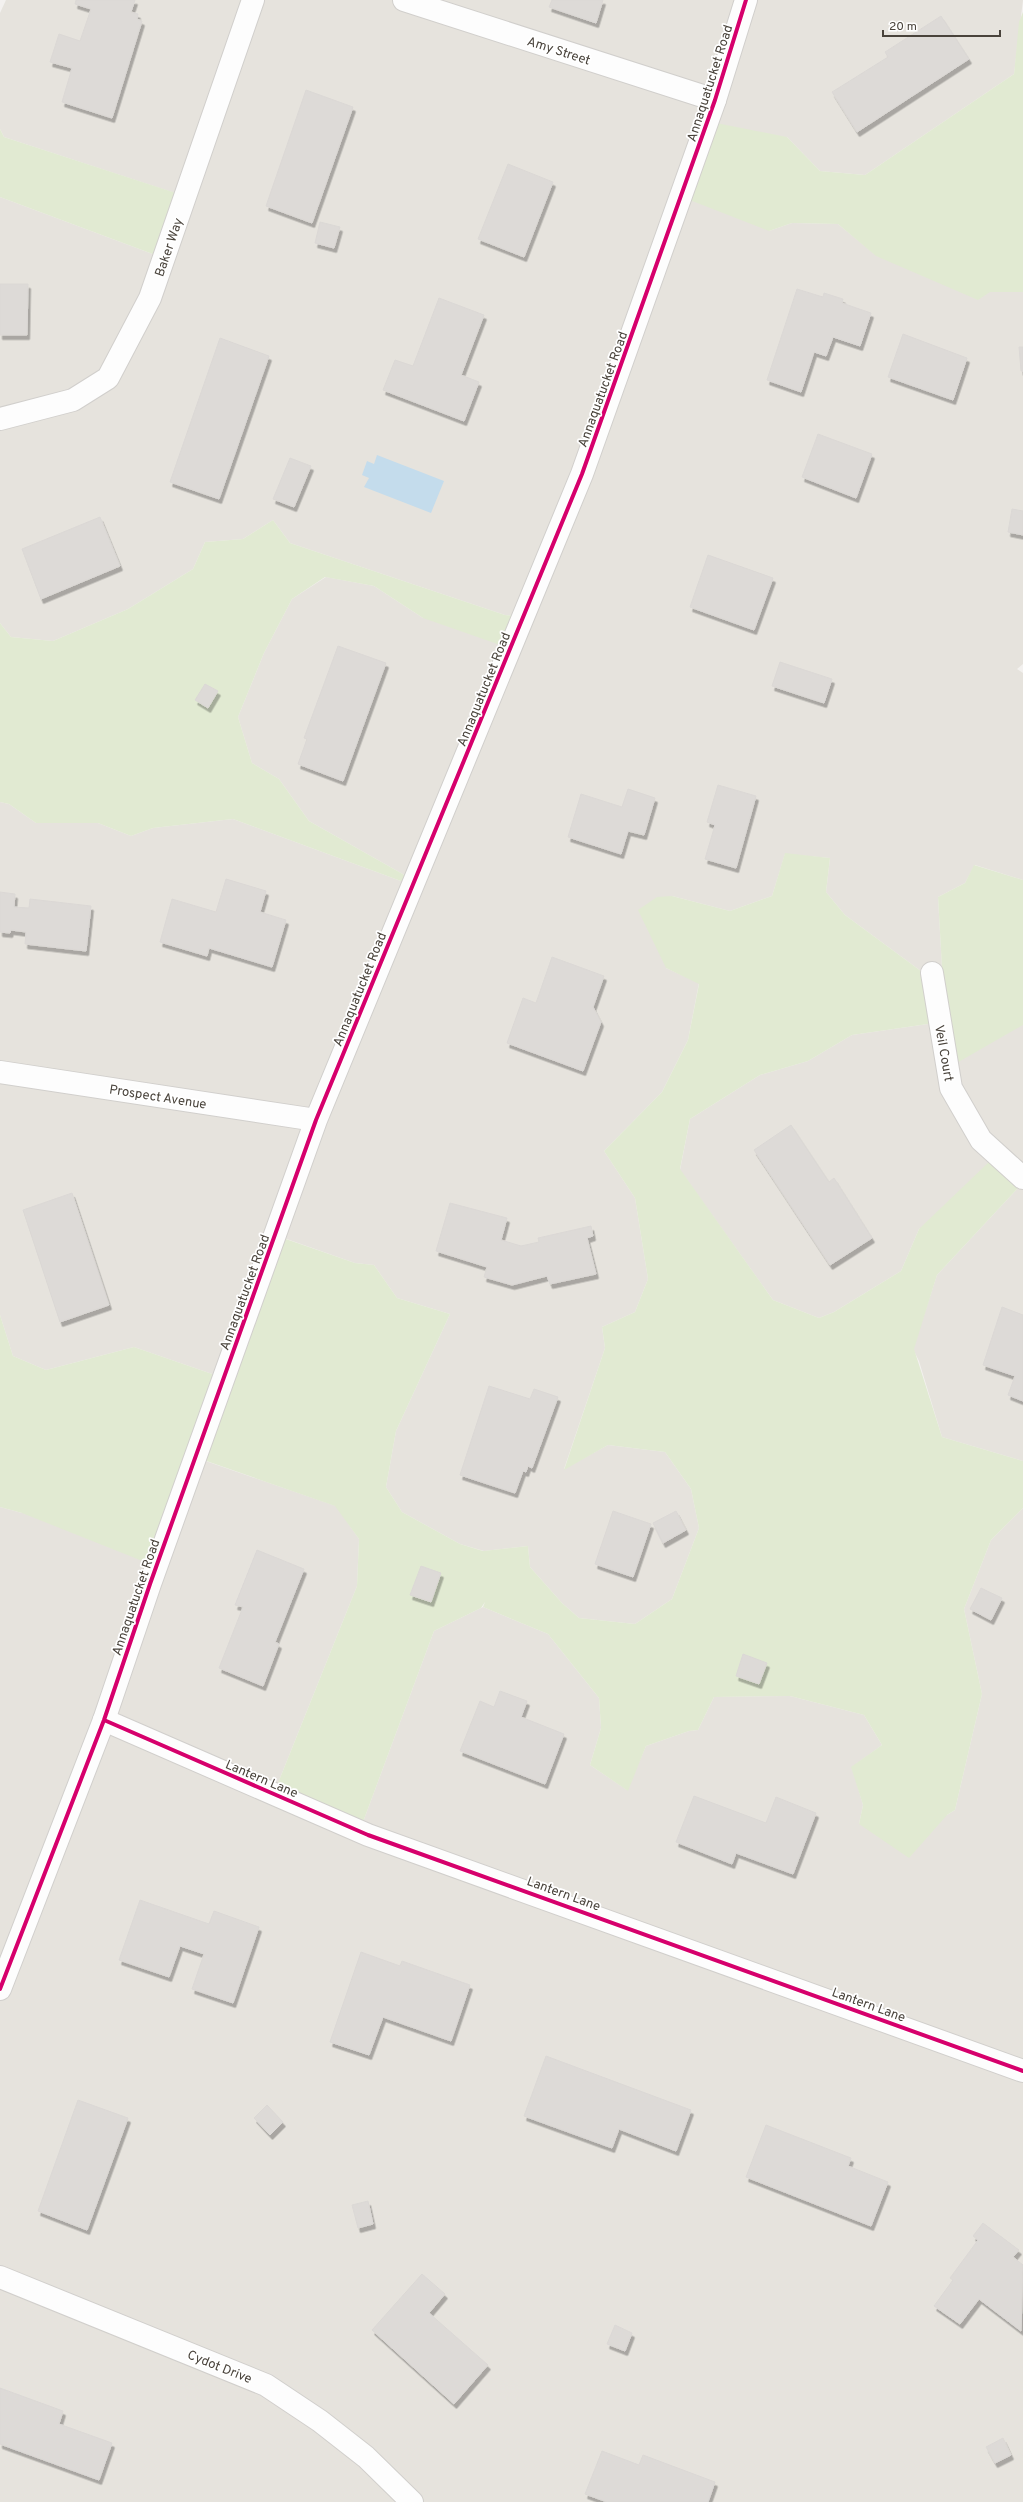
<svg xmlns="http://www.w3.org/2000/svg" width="1023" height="2502" viewBox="0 0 1023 2502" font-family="Overpass,sans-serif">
<defs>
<filter id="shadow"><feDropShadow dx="2.5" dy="4.5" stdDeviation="0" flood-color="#0004"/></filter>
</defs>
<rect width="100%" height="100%" fill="#f3f1ef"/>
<!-- residential -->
<path fill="#e6e3dd" d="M6 0H1023L1014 74 865 175 820 171 787 137 769 231 792 223 838 224 877 256 989 292H1023V664L1017 669 1023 673V880L975 865 965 883 938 897 942 968 929 977 845 915 826 892 830 858 785 854 772 896 730 911 672 896 666 968 699 983 688 1040 662 1092 604 1151 635 1198 648 1279 635 1312 602 1327 605 1348 564 1469 608 1445 665 1452 691 1489 699 1528 672 1599 635 1624 579 1618 562 1603 530 1567 528 1546 484 1551 460 1544 402 1512 386 1487 396 1431 450 1314 397 1298 374 1265 355 1263 281 1237 218 1376 134 1347 46 1370 13 1356 0 1315V802L9 804 36 823H98L131 836 153 828 233 819 409 884 408 877 309 821 279 779 252 763 238 717 264 653 292 599 326 577 374 586 423 618 515 616 505 615 290 543 273 520 243 539 205 542 193 569 128 609 53 641 11 637 0 623V197L158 256 178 194 4 137 0 129V13Z
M935 1023 1023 1024V1461L942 1437 919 1361 913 1349 937 1275 1019 1187 919 1229 901 1271 834 1312 819 1318 773 1300 680 1170 690 1119 760 1075 808 1061 852 1035Z
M194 1457 336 1506 359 1539 357 1586 274 1793 363 1822 434 1631 483 1607 548 1634 599 1698 601 1728 590 1765 627 1790 646 1746 689 1731 698 1730 714 1697 790 1696 864 1715 882 1745 852 1767 863 1805 859 1824 947 1815 955 1810 982 1694 964 1609 991 1540 1023 1508V2502H0V1507L22 1513Z"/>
<!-- green -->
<path fill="#e1ead2" d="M1023 12V292H990L978 300 876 256 838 224 792 223 769 231 682 197 706 121 787 137 820 171 865 175 1014 74 1019 22Z
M0 129 4 137 179 194 158 256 0 197Z
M273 520 290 543 505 615 515 616 506 647 423 618 374 586 325 577 292 599 264 653 238 717 252 763 279 779 309 821 408 877 409 884 233 819 153 828 131 836 98 823H36L9 804 0 802V623L11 637 53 641 128 609 193 569 205 542 243 539Z
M785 853 830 858 826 892 845 915 929 977 942 968 938 897 965 883 974 865 1023 880V1025L948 1068 935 1023 852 1035 808 1061 760 1075 690 1119 680 1169 773 1300 819 1318 834 1312 901 1271 919 1229 991 1160 1019 1187 937 1275 914 1349 942 1437 1023 1461V1508L991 1540 964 1609 982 1694 955 1810 947 1815 909 1858 859 1824 863 1805 851 1767 882 1745 864 1715 790 1696 714 1697 698 1730 689 1731 646 1746 628 1791 590 1765 601 1728 599 1698 548 1634 483 1607 485 1602 481 1608 434 1631 363 1822 274 1793 357 1586 359 1539 335 1506 195 1457 150 1564 22 1513 0 1507V1315L13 1356 46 1370 134 1347 218 1376 280 1237 355 1263 374 1265 397 1298 450 1314 396 1431 386 1487 402 1512 460 1544 483 1551 528 1546 530 1567 562 1603 579 1618 635 1624 672 1599 699 1528 691 1489 665 1452 608 1445 564 1470 605 1348 602 1327 635 1312 648 1279 635 1198 604 1151 662 1092 688 1040 699 984 666 968 638 910 657 897 672 896 730 911 772 896Z"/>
<!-- water -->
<path fill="#c4dcec" d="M377 455 444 481 431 513 364 487 369 478 362 475 367 461 374 464Z"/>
<!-- building -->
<path fill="#dddad7" stroke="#dbd8d5" filter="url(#shadow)" d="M76 0H135L131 12 138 14 137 19 142 21 112 118 62 102 72 68 50 62 59 34 80 41 91 9 75 4Z
M552 0H603L596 23 549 7Z
M941 16 969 59 857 132 832 92 888 57 885 52Z
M306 90 353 107 312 223 266 206Z
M508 164 553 182 524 257 478 239Z
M320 222 340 227 334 248 315 243Z
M0 284H28L27 335H0Z
M797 289 823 297 824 293 843 299 842 303 871 313 860 346 833 337 826 356 814 352 801 392 767 380Z
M439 298 484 315 461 375 479 382 464 421 383 390 395 360 413 366Z
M903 334 967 358 953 400 888 377Z
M220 338 269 356 219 499 170 482Z
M1019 347H1023V371H1021Z
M818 434 872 454 856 498 802 477Z
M290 458 311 466 294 507 273 499Z
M1012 509 1023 511V535L1008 532Z
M100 517 120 566 41 599 22 549Z
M708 555 773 578 754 630 690 607Z
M338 646 386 663 343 781 298 764 307 739 304 738Z
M780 662 832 679 824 703 772 686Z
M205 684 218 691 208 708 195 700Z
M718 785 756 796 736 868 705 859 715 825 707 822Z
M628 789 655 798 644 835 628 831 621 854 568 837 581 794 622 807Z
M226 879 266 891 260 912 286 920 272 967 209 948 207 956 160 942 172 899 216 912Z
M0 892 15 894 14 907 29 908 30 899 91 906 86 951 25 944 26 932 11 930 10 933 0 932Z
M552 957 604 976 593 1007 601 1022 583 1071 507 1043 523 998 536 1003Z
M791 1125 829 1182 834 1178 872 1238 830 1265 754 1150Z
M72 1193 109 1305 60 1322 23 1210Z
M450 1203 507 1218 501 1240 521 1246 539 1242 538 1238 591 1226 593 1236 587 1238 596 1274 550 1284 547 1276 512 1285 484 1277 487 1267 436 1251Z
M1002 1307 1023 1315V1401L1008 1395 1015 1376 983 1365Z
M489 1386 530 1399 534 1389 558 1397 532 1468 528 1466 526 1472 523 1471 515 1493 460 1475Z
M613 1511 651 1524 633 1577 595 1564Z
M676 1511 686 1530 663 1543 653 1523Z
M257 1550 304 1569 275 1642 279 1644 263 1686 219 1668 243 1607 235 1605Z
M421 1566 441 1573 431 1602 410 1595Z
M981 1588 1002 1598 991 1620 970 1609Z
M743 1654 767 1663 759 1684 736 1676Z
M500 1691 527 1701 521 1717 564 1734 545 1784 460 1751 480 1701 494 1707Z
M694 1796 766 1823 776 1797 816 1813 793 1874 736 1853 732 1864 676 1842Z
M140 1900 209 1924 214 1911 259 1927 233 2003 192 1989 204 1954 180 1946 169 1977 119 1960Z
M361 1952 400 1966 402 1961 470 1985 451 2041 383 2017 369 2055 330 2042Z
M546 2056 691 2110 676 2151 619 2129 612 2148 524 2116Z
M78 2100 128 2118 87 2230 38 2211Z
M267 2105 283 2122 270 2135 254 2118Z
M766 2125 851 2158 848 2166 888 2182 871 2226 746 2177Z
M368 2201 373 2224 358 2228 352 2205Z
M983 2223 1019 2250 1013 2257 1023 2265 1021 2331 979 2299 960 2324 934 2306 953 2280 950 2278 978 2240 973 2236Z
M422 2274 445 2294 429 2313 488 2365 454 2404 372 2330Z
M615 2325 632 2333 625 2351 607 2344Z
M0 2388 63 2411 59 2424 112 2443 99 2480 0 2444Z
M1003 2438 1011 2455 995 2463 986 2447Z
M602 2451 639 2465 643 2455 715 2482 708 2502H607L585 2494Z"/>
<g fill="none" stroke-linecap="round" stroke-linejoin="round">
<!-- minor casing -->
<g stroke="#d1cfcc" stroke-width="24">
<path id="minor" d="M404 0 715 100
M0 419 73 400 108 378 150 298 253 0
M932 973 951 1088 981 1140 1023 1178
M104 1720 368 1835 1023 2071
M0 2277 266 2385 320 2421 366 2457 412 2502"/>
</g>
<!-- tertiary casing -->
<g stroke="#d1cfcc" stroke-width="24">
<path id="tertiary" d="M0 1072 316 1120
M0 1989 104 1720 150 1584 316 1120 582 474 715 100 746 0"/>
</g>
<!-- minor -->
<use href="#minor" stroke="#fdfdfd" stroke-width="22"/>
<!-- tertiary -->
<use href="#tertiary" stroke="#fdfdfd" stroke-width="22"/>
<!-- cycleway casing -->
<g stroke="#fff" stroke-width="6">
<path id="cycleway" d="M104 1720 368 1835 1023 2071
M0 1989 104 1720 150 1584 316 1120 582 474 715 100 746 0"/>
</g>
<!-- cycleway -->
<use href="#cycleway" stroke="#d6006c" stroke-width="4"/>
</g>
<g text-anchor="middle" stroke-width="3.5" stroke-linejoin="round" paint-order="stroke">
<!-- street labels -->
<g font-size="13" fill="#49433b" stroke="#fff">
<text transform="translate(559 50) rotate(18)" y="5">Amy Street</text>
<text transform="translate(709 83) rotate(-72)" y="5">Annaquatucket Road</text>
<text transform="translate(168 247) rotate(-71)" y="5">Baker Way</text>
<text transform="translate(602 389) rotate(-70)" y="5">Annaquatucket Road</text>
<text transform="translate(483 689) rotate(-68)" y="5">Annaquatucket Road</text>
<text transform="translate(359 989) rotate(-68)" y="5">Annaquatucket Road</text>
<text transform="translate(945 1053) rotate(80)" y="5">Veil Court</text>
<text transform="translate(158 1096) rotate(9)" y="5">Prospect Avenue</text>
<text transform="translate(244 1292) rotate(-70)" y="5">Annaquatucket Road</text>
<text transform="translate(135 1597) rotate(-71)" y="5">Annaquatucket Road</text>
<text transform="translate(262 1778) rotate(23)" y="5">Lantern Lane</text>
<text transform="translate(564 1893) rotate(20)" y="5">Lantern Lane</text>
<text transform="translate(869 2004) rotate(20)" y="5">Lantern Lane</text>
<text transform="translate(220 2366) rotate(22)" y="5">Cydot Drive</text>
</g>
</g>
<!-- scale -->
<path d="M883 30v6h117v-6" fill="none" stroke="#49433b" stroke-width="2"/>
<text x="889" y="30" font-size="12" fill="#49433b" stroke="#ffffff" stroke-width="3" paint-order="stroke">20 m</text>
</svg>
